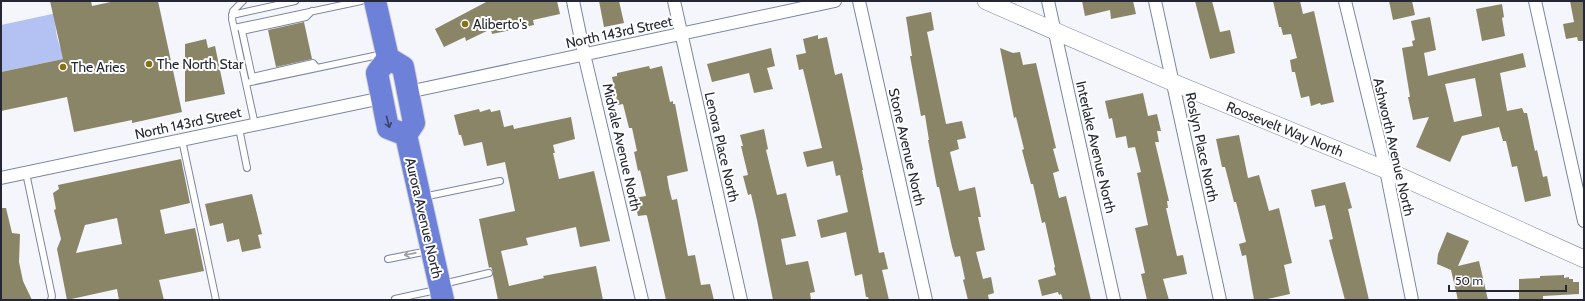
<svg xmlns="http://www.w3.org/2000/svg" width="1585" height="301" viewBox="0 0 1585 301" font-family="Cabin,sans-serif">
<rect width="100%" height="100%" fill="#f4f6fc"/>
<!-- green -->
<path fill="#b4c2f3" d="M57 13C53 27 58 48 67 58L1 72V25Z"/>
<!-- building -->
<path fill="#8a8567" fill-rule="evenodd" d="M50 1H91L92 6 115 1H158L182 112 132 123V120L74 132 67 97 1 111V72L63 59Z
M488 1H557L560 14 533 20 534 25 492 34 491 29 466 41 465 37 444 47 435 29Z
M599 1H619L624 23 604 27Z
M1082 1H1133L1136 14 1111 19 1110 10 1085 16Z
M1195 1H1212L1220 32 1230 30 1235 53 1210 59Z
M1273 1H1300L1303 14 1314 11 1334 102 1321 105 1320 103 1311 106 1309 96 1301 98 1295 72H1292L1290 60 1297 58 1291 34 1283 35 1281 27H1279Z
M1389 1H1412L1415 15 1393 20Z
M1570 1H1584V41H1578L1577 37 1566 39 1563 24 1574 22Z
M1502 4 1504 17 1502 18 1505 36 1482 41 1476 9Z
M931 12 934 30 927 32 946 124 962 121 966 138 957 140 959 149 950 152 959 191 975 187 981 217H978L985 250 976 252 983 279 991 277 994 293 988 295 989 300H968L963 280 965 279 960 256 955 257 952 247 939 187H937L928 140H929L925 115 921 116 910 56H912L906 17Z
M1430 17 1436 50 1424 53 1428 76 1523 53 1526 67 1500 73 1507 111 1522 108 1524 113H1527L1535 151 1537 150 1543 177 1547 176 1551 196 1525 202 1517 166 1512 167 1506 141H1503L1499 127 1462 136 1450 162 1416 147 1429 117 1413 120 1408 97H1410L1402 48 1413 46 1412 41 1415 40 1411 21ZM1475 78 1482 116 1454 122 1445 84Z
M304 22 312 59 276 67 268 30Z
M818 35V39L827 37 835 75 842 73 863 170H862L879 253 884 252 888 269 882 270 889 300H869L868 297H866L862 274 855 276 846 232 821 238 817 220 848 212 840 175 836 176 833 161 807 167 803 152 822 148 803 69 799 70 796 55 806 53 803 39Z
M206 39 208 48 215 46 225 94 185 102V44Z
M771 48 775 66 767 68 773 89 754 93 749 73 712 82 707 64Z
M1000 48 1013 53 1020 52 1023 65 1036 63 1056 148 1053 149 1059 171 1053 173 1059 198 1066 196 1091 300H1063L1061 294 1059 295 1058 292 1042 296 1038 280 1056 275 1054 268 1055 267 1045 222 1042 223 1033 184H1031L1022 150 1024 149 1016 117 1014 118Z
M649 66 650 69 662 66 670 102 673 101V104H675L688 171 667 176 669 188 672 200 677 199 688 256 695 255 701 285 710 284 714 300H666L647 216 646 215 638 216 634 198 646 196 640 170 638 171 634 152 637 151 632 128H629L623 104 618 105 612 77 617 76V73Z
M1143 93 1148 116 1157 114 1161 131H1157L1159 142H1155L1169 201H1167L1168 208H1166L1177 256 1183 255 1187 274 1163 279 1169 300H1147L1141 274 1145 273 1135 228 1148 225 1137 173 1141 172 1135 147 1128 148 1126 136 1116 138 1112 118 1109 119 1105 101Z
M479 109 480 112 490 109 491 112 500 110 504 127 513 125 514 129 571 117 575 139 553 145 555 153H553L559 179 594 171 610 241 580 247 576 227 526 238 528 245 501 251 509 286 544 278 543 276 596 266 603 300H498L493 276V272L491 267 489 268 479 219 515 211 505 162 487 166 482 142 464 146 461 135H459L454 115Z
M764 129 768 149 766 150 777 195 786 193 796 236 781 239 786 265 808 261 815 292 810 293 811 300H773L757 220 751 194 748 195 743 176 748 175 741 146H743L740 135Z
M1239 135 1248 178 1259 175 1269 211 1279 208 1292 263 1284 265 1290 294 1263 300H1254L1246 255 1242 256 1239 244 1246 242 1236 202H1234L1225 167H1222L1216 139Z
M181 159 190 203 160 210 165 234 195 228 204 271 159 280 164 300H119L117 289 67 300 57 249 61 239 54 210 56 209 53 193 59 189 58 185ZM117 218 122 244 76 253 85 225Z
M1345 182 1352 208 1348 209 1369 300H1345L1329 240 1333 239 1325 205 1315 207 1311 190Z
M252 194 262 234 258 235 261 248 242 252 239 239 227 242 223 223 210 226 205 204Z
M1 208H6L12 233 20 234 19 262 23 281 32 300H1Z
M1447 232 1469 241 1458 266 1479 261 1488 300H1458L1451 270 1437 264 1438 254Z
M1564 275V278L1569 277V279H1573V282H1579V294L1543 296V300H1519V279L1540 278V276Z"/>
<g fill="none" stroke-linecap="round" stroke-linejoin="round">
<!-- lane casing -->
<g stroke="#7d85a1" stroke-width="8">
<path id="lane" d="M243 1 233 11 232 19 255 125
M312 11 306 17 242 31 252 77 313 63 317 68
M232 15 295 1
M234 28 361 1
M246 83 383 54
M239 128 247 168
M182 140 216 300
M26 173 52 296 51 300
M423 197 500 181
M388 259 428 251
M443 284 489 273
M395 299 436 290"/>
</g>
<!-- street casing -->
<g stroke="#7d85a1" stroke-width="14">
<path id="street" d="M573 1 584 54 642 300
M674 1 741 300
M859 1 926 300
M1048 1 1114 300
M1155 1 1220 300
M1345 1 1386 170 1412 300
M1535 1 1584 221
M408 92 835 1
M1 178 382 98"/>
</g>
<!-- secondary casing -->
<g stroke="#7d85a1" stroke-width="18">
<path id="secondary" d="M986 1 1172 82 1386 170 1584 259"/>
</g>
<!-- highway casing -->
<g stroke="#d3d4d6" stroke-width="24">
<path id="highway" d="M375 1 388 58 403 67 414 123 406 135 443 300
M388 58 377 73 388 128 406 135"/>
</g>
<!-- lane -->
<use href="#lane" stroke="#fff" stroke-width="6"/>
<!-- street -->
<use href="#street" stroke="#fff" stroke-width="12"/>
<!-- secondary -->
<use href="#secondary" stroke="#fff" stroke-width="17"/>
<!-- highway -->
<use href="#highway" stroke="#6e81d9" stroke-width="22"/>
</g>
<!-- one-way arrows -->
<defs><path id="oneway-shaft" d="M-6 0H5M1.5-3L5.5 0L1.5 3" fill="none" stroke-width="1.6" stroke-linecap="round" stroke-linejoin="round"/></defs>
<use stroke="#3b4366" href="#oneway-shaft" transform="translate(388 122) rotate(75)"/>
<use stroke="#9d9ea4" href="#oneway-shaft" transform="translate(410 254) rotate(169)"/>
<!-- markers -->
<g fill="#827315" stroke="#fff" stroke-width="1.5">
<circle cx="465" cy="24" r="4"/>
<circle cx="149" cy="64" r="4"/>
<circle cx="63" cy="67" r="4"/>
</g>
<g text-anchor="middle" stroke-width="4" stroke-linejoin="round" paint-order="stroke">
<!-- poi labels -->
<g font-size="14" fill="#252834" stroke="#fff" text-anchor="start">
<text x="473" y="29">Aliberto's</text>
<text x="157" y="69">The North Star</text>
<text x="71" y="72">The Aries</text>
</g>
<!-- street labels -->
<g font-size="14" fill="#252834" stroke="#fff">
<text transform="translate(619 32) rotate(-12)" y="5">North 143rd Street</text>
<text transform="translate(188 123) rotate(-12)" y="5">North 143rd Street</text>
<text transform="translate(1285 129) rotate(22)" y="5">Roosevelt Way North</text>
<text transform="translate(622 147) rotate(77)" y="5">Midvale Avenue North</text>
<text transform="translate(722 147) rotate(77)" y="5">Lenora Place North</text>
<text transform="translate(907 147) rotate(77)" y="5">Stone Avenue North</text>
<text transform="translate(1096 147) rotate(77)" y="5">Interlake Avenue North</text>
<text transform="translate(1202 147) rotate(78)" y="5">Roslyn Place North</text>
<text transform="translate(1394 147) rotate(77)" y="5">Ashworth Avenue North</text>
<text transform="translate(424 218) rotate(77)" y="5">Aurora Avenue North</text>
</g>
</g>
<!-- border -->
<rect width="1585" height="301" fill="none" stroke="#252834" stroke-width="4"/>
<!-- scale -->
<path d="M1449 285v6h117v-6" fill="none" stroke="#252834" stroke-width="2"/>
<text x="1455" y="285" font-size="12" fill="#252834" stroke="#ffffff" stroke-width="3" paint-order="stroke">50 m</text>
</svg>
